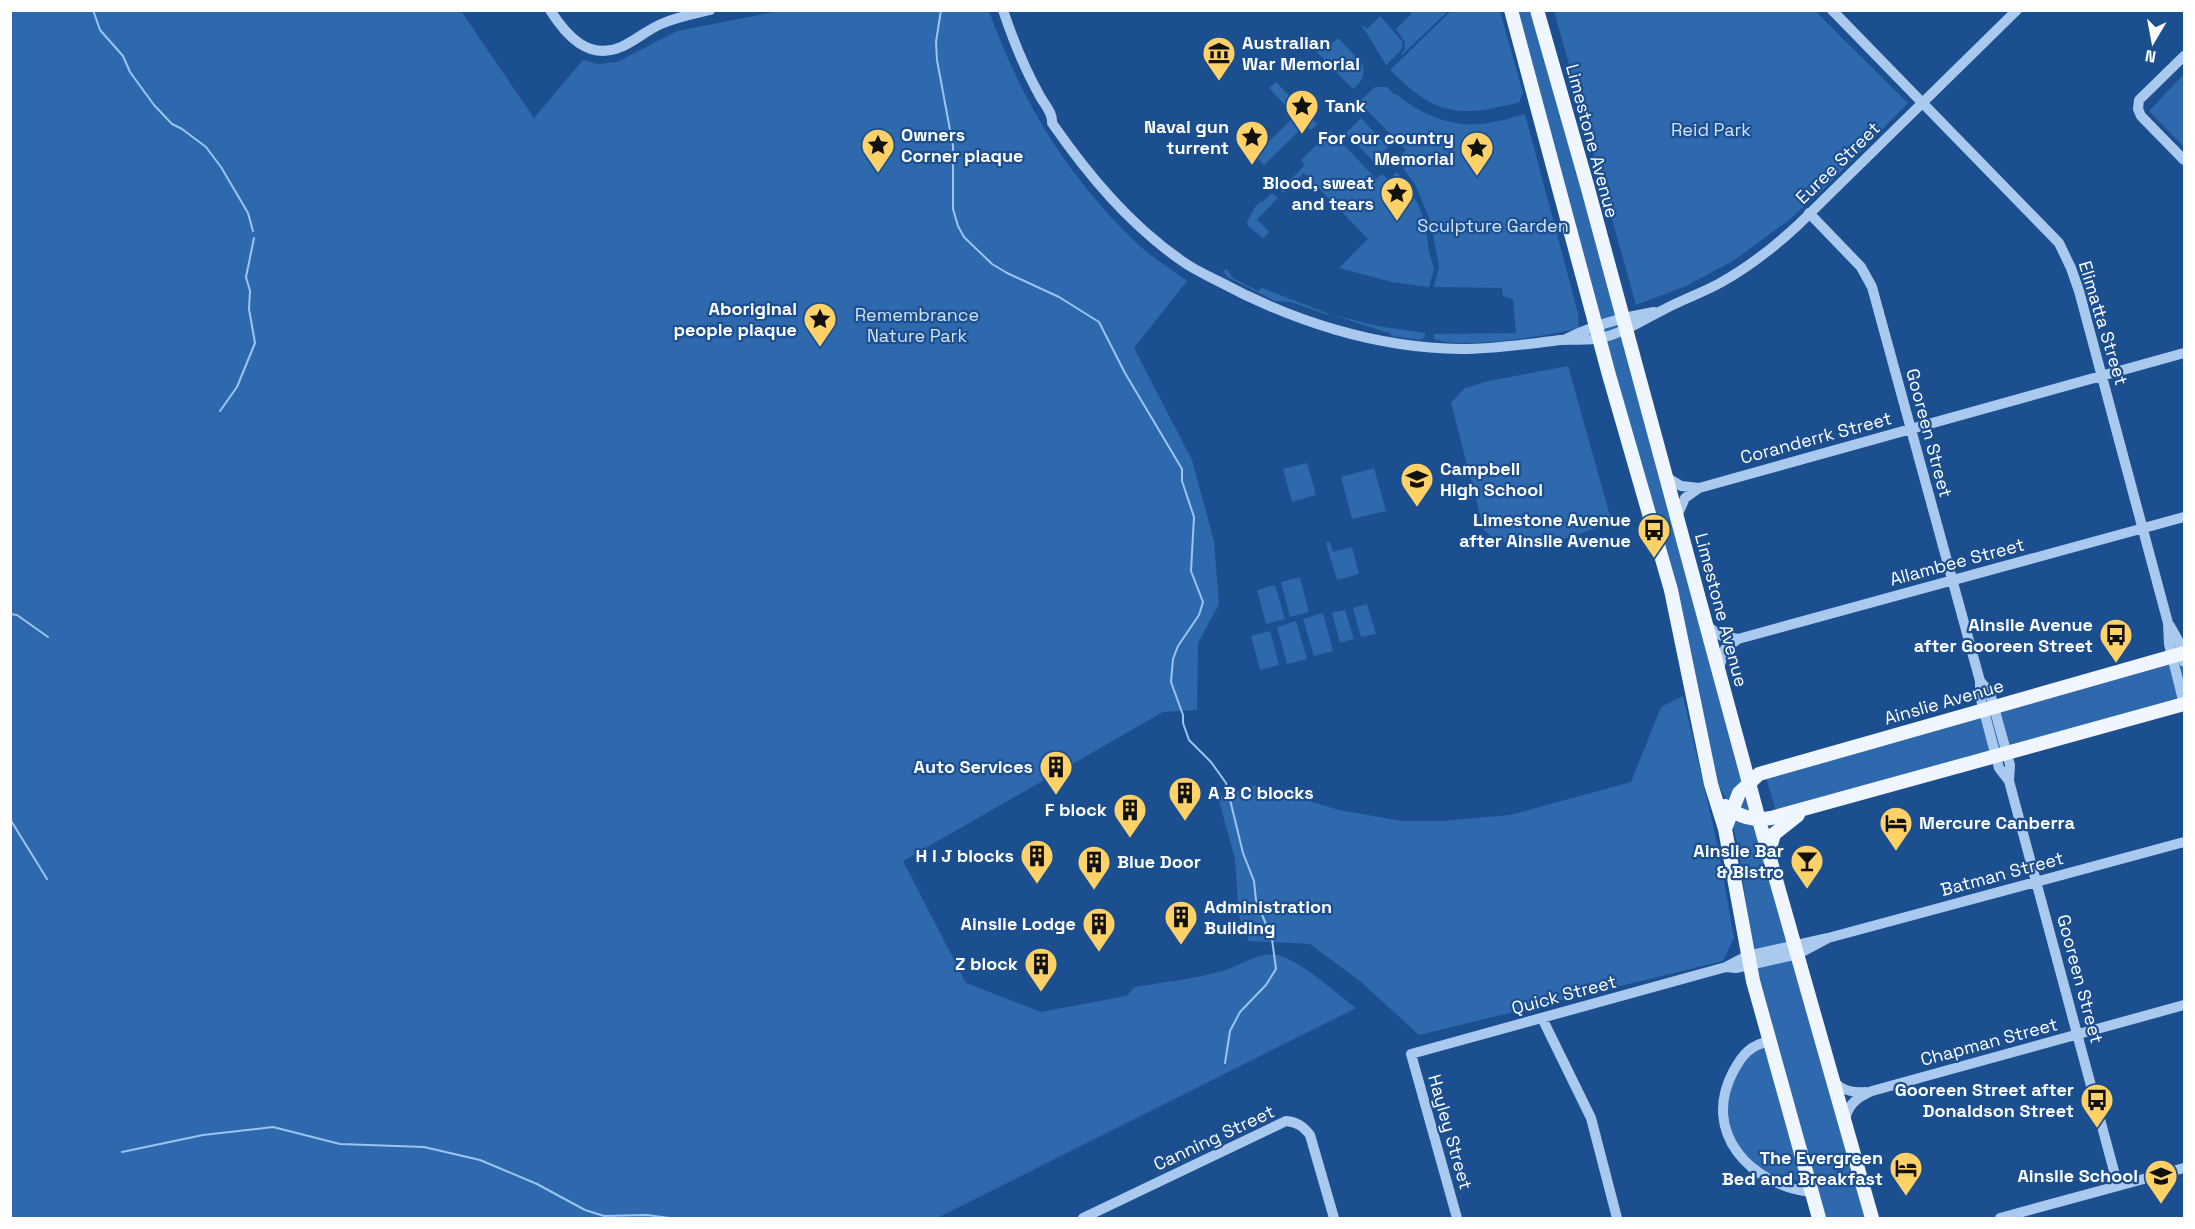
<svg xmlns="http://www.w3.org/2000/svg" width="2195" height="1229" viewBox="0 0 2195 1229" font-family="'Space Grotesk',sans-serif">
<rect width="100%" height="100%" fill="#1b4f8f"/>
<!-- green -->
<path fill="#2e69ad" d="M10 11H461L534 118 583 60 599 64 617 62 677 31 779 11H989C1022 103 1070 181 1142 248 1156 260 1172 270 1187 281L1134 348 1192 460 1214 541 1219 604 1198 643 1197 710 1163 712 903 861 966 983 1041 1012 1126 996 1135 987C1164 982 1194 979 1222 971 1242 966 1262 948 1284 957 1311 969 1333 991 1356 1008L937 1218H11Z
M1409 11H1448L1402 55 1401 54 1404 50 1405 42 1396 29 1411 14Z
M1451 11H1500L1523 93 1520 99V102C1459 118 1436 116 1390 70Z
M1517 11H1531L1547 58 1865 1218H1823L1760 988 1752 947 1738 845 1724 795 1714 776Z
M1554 11H1815L1908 103 1827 186 1789 220 1733 261 1686 286 1636 305Z
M1380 16 1403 42 1401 50 1386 65 1361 24 1367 29Z
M1338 38 1362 63C1366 75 1362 82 1353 89L1312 47 1318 41 1326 49Z
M2184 74V147L2149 111Z
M1276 82 1317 124 1311 130 1305 125 1264 165 1255 155 1295 116 1269 88Z
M1375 87H1387L1395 95 1396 94C1422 115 1454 129 1488 123 1501 121 1513 117 1525 114L1578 313 1579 328C1550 336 1459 350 1434 339V334L1516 333 1513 299 1503 296 1502 288 1434 287 1439 266 1430 220 1415 184 1403 168 1407 163 1400 156 1406 150 1359 102Z
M1361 118 1388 147 1373 161 1346 133Z
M1331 131 1376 179 1382 174 1389 180 1397 172 1418 204 1425 222 1429 252 1434 269 1429 287 1392 282 1339 268 1368 239 1304 173 1283 193 1278 187 1282 179 1287 183 1305 165 1301 160Z
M1272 193 1278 198 1257 219 1269 232 1263 238 1248 226 1247 222 1255 207 1261 201 1262 202Z
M1227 269 1233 278 1258 291 1262 288 1329 314 1328 315 1291 302 1275 301 1227 277 1223 271Z
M1330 314 1377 326 1425 333V337L1420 340 1391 336V334Z
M1568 366 1612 523C1575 534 1516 563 1484 530L1451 403 1465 388 1489 381Z
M1307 463 1316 495 1292 502 1283 469Z
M1374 468 1386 511 1352 519 1341 477Z
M1330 542 1333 552 1352 547 1359 574 1337 580 1326 543Z
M1300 577 1309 612 1290 617 1281 582Z
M1275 585 1285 619 1266 624 1257 590Z
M1367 604 1376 634 1361 637 1353 608Z
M1345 610 1354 639 1340 643 1332 613Z
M1323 613 1333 651 1314 656 1303 619Z
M1296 621 1307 659 1287 664 1277 627Z
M1270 631 1279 665 1260 670 1251 636Z
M2184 657V699L1776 811 1764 771Z
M1683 696 1718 847 1734 938 1723 961 1419 1035 1360 981 1310 944 1249 941 1239 917 1235 859 1218 797 1256 785 1339 810 1402 821H1441L1510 815 1631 782 1661 707Z
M1766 1044 1801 1181 1776 1176 1759 1168 1733 1141 1726 1101 1731 1081 1753 1050Z"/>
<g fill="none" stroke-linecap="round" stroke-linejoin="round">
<!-- stream -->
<path stroke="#9cc4f0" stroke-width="2" d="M93 10 100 30 123 56 130 72 154 105 172 124 182 129 206 147 221 167 248 213 253 231
M941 10 936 42 937 60 953 146V209L958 226 964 237 992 264 1007 273 1059 297 1099 322 1125 373 1182 469V481L1194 517 1191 571 1203 602 1199 615 1178 646 1173 659 1171 682 1183 715V723L1189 740 1211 762 1226 783 1243 853 1254 881 1256 900 1272 939 1276 969 1266 985 1240 1012 1230 1031 1225 1063
M220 411 237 387 255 343 249 309 250 291 246 277 254 238
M10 614 17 615 48 637
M10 819 47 879
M122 1152 203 1135 273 1127 340 1144 424 1147 480 1160 537 1184 585 1210 604 1216 647 1215 669 1218"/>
<!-- minor -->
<path stroke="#a9c9ee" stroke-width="10" d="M550 10C566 35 588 61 621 47 635 41 647 30 661 24 677 17 693 14 710 10
M1003 10C1013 40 1025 70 1041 98 1046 106 1053 114 1052 123 1089 176 1129 224 1182 261 1193 269 1206 275 1218 281 1292 321 1376 348 1461 349 1495 349 1527 344 1560 340 1574 339 1588 341 1601 338 1624 333 1642 320 1663 310 1681 300 1702 293 1720 283 1749 267 1773 248 1797 226L2017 10
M1832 10 2059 243 2071 268 2079 291 2168 623 2169 644 2184 704
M2184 56 2139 100 2138 109 2141 116 2184 160
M1809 213 1861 267 1872 287 1980 681V696L1999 768 2009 781
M1566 339C1594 325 1624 317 1654 312
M1666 477 1681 486 1699 488 2184 353
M1677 516 1685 498 1699 488
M2170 626 2179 642 2184 662
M1708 627 1722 636 1738 639
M1719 668 1725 649 1738 639 2184 517
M1980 681 1990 693 2010 765 2009 781 2118 1186
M1726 967 1747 956 1828 938 2184 842
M1542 1018 1591 1118 1617 1218
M1770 1041C1750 1045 1742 1055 1733 1072 1701 1133 1751 1185 1811 1192
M1834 1082C1843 1091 1853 1093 1866 1092
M1845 1122C1846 1105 1858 1097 1872 1091L2184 1005
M1083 1218 1286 1121C1297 1122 1303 1126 1310 1135L1334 1218
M1457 1218 1411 1054 1726 967 1736 968 1798 954 1828 938
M2000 1218 2184 1168"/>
<!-- major -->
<path stroke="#f0f6ff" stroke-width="14" d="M1511 10 1609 375 1671 590 1711 784 1725 829 1753 981 1819 1218
M1537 10 1587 185 1759 820 1872 1218
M1725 806C1740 817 1753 821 1771 818L2184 704
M1725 829 1739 793 1759 774 2184 653
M1769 852 1774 834 1798 815"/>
</g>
<!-- icons -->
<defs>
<g id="museum-pin" transform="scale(1.725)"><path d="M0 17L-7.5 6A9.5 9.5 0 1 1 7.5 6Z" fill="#ffd166" stroke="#1b4f8f"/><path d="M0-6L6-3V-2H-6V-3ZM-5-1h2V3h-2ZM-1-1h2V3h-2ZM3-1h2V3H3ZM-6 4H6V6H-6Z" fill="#111"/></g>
<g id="sight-pin" transform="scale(1.725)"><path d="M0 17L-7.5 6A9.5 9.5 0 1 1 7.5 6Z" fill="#ffd166" stroke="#1b4f8f"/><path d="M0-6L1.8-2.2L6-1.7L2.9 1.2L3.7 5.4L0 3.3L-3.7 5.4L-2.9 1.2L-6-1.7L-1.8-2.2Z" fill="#111"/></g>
<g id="school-pin" transform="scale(1.725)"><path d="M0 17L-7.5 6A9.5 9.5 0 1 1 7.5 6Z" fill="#ffd166" stroke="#1b4f8f"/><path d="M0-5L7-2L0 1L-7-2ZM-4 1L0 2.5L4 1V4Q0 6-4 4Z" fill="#111"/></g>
<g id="bus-pin" transform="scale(1.725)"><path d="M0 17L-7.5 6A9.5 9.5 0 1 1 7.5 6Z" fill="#ffd166" stroke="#1b4f8f"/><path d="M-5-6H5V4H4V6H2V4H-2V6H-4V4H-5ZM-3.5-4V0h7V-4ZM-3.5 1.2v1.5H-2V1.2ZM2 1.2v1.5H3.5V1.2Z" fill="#111"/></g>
<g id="building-pin" transform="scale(1.725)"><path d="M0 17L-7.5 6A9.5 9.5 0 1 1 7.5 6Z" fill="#ffd166" stroke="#1b4f8f"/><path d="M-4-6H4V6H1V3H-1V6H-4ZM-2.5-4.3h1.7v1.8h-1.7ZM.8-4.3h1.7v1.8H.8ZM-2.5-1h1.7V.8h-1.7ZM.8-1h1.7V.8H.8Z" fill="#111"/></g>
<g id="hotel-pin" transform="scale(1.725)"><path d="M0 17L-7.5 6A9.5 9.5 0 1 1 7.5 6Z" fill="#ffd166" stroke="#1b4f8f"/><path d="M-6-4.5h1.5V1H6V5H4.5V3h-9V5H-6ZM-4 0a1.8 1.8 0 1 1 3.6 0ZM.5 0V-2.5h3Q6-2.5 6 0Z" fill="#111"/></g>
<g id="bar-pin" transform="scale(1.725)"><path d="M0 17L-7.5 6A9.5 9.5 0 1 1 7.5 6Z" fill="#ffd166" stroke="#1b4f8f"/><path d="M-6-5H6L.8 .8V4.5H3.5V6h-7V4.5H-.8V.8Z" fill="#111"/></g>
</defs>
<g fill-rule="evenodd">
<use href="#museum-pin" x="1219" y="53"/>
<use href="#sight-pin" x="1302" y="106"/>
<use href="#sight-pin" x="1252" y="137"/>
<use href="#sight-pin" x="878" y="145"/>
<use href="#sight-pin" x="1477" y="148"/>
<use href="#sight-pin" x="1397" y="193"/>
<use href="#sight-pin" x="820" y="319"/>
<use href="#school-pin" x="1417" y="479"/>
<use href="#bus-pin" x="1654" y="530"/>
<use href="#bus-pin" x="2116" y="635"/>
<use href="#building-pin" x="1056" y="767"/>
<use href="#building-pin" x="1185" y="793"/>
<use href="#building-pin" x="1130" y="810"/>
<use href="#hotel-pin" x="1896" y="823"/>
<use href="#building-pin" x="1037" y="856"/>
<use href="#bar-pin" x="1807" y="861"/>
<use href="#building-pin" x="1094" y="862"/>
<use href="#building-pin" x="1181" y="917"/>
<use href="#building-pin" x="1099" y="924"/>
<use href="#building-pin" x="1041" y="964"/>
<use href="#bus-pin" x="2097" y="1100"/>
<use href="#hotel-pin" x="1906" y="1168"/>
<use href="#school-pin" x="2161" y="1176"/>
</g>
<g text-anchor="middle" stroke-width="4.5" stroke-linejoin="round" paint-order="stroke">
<!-- poi labels -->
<g font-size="18" font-weight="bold" fill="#fff" stroke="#1b4f8f" text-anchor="end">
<text x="1242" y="49" text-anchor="start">Australian<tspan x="1242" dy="21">War Memorial</tspan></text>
<text x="1325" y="112" text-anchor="start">Tank</text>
<text x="1229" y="133">Naval gun<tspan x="1229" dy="21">turrent</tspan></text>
<text x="901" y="141" text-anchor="start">Owners<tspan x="901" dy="21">Corner plaque</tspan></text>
<text x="1454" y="144">For our country<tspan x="1454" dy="21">Memorial</tspan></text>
<text x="1374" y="189">Blood, sweat<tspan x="1374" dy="21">and tears</tspan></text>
<text x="797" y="315">Aboriginal<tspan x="797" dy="21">people plaque</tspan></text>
<text x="1440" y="475" text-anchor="start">Campbell<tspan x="1440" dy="21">High School</tspan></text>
<text x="1631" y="526">Limestone Avenue<tspan x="1631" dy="21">after Ainslie Avenue</tspan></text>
<text x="2093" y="631">Ainslie Avenue<tspan x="2093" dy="21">after Gooreen Street</tspan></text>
<text x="1033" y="773">Auto Services</text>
<text x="1208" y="799" text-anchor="start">A B C blocks</text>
<text x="1107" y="816">F block</text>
<text x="1919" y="829" text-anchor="start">Mercure Canberra</text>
<text x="1784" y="857">Ainslie Bar<tspan x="1784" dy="21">&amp; Bistro</tspan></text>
<text x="1014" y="862">H I J blocks</text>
<text x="1117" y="868" text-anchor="start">Blue Door</text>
<text x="1204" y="913" text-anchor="start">Administration<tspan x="1204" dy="21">Building</tspan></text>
<text x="1076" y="930">Ainslie Lodge</text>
<text x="1018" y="970">Z block</text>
<text x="2074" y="1096">Gooreen Street after<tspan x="2074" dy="21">Donaldson Street</tspan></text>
<text x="1883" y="1164">The Evergreen<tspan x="1883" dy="21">Bed and Breakfast</tspan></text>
<text x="2138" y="1182">Ainslie School</text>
</g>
<!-- park labels -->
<g font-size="18" fill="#cfe3fa" stroke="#1b4f8f">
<text x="1711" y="136">Reid Park</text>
<text x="1493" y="232">Sculpture Garden</text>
<text x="917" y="321">Remembrance<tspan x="917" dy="21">Nature Park</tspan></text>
</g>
<!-- street labels -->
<g font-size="18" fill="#fff" stroke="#1b4f8f">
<text transform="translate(1592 141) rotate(75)" y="6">Limestone Avenue</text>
<text transform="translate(1838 163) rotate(-44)" y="6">Euree Street</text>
<text transform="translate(2103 323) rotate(73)" y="6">Elimatta Street</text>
<text transform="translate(1929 433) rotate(75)" y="6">Gooreen Street</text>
<text transform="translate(1816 438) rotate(-15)" y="6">Coranderrk Street</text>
<text transform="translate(1957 562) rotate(-15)" y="6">Allambee Street</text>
<text transform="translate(1721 610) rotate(75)" y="6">Limestone Avenue</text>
<text transform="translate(1944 702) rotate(-16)" y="6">Ainslie Avenue</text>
<text transform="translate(2002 874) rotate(-15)" y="6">Batman Street</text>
<text transform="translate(2080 979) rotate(75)" y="6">Gooreen Street</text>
<text transform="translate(1564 995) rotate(-15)" y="6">Quick Street</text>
<text transform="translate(1989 1042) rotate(-15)" y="6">Chapman Street</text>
<text transform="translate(1450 1132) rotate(74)" y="6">Hayley Street</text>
<text transform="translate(1214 1138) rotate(-25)" y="6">Canning Street</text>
</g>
</g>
<!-- border -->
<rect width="2195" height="1229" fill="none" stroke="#ffffff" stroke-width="24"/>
<!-- north arrow -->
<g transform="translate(2153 42) rotate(190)" stroke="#1b4f8f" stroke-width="4.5" paint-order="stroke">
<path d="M0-4.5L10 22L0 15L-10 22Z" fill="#ffffff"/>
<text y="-9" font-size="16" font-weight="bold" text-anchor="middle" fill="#ffffff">N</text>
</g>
</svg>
